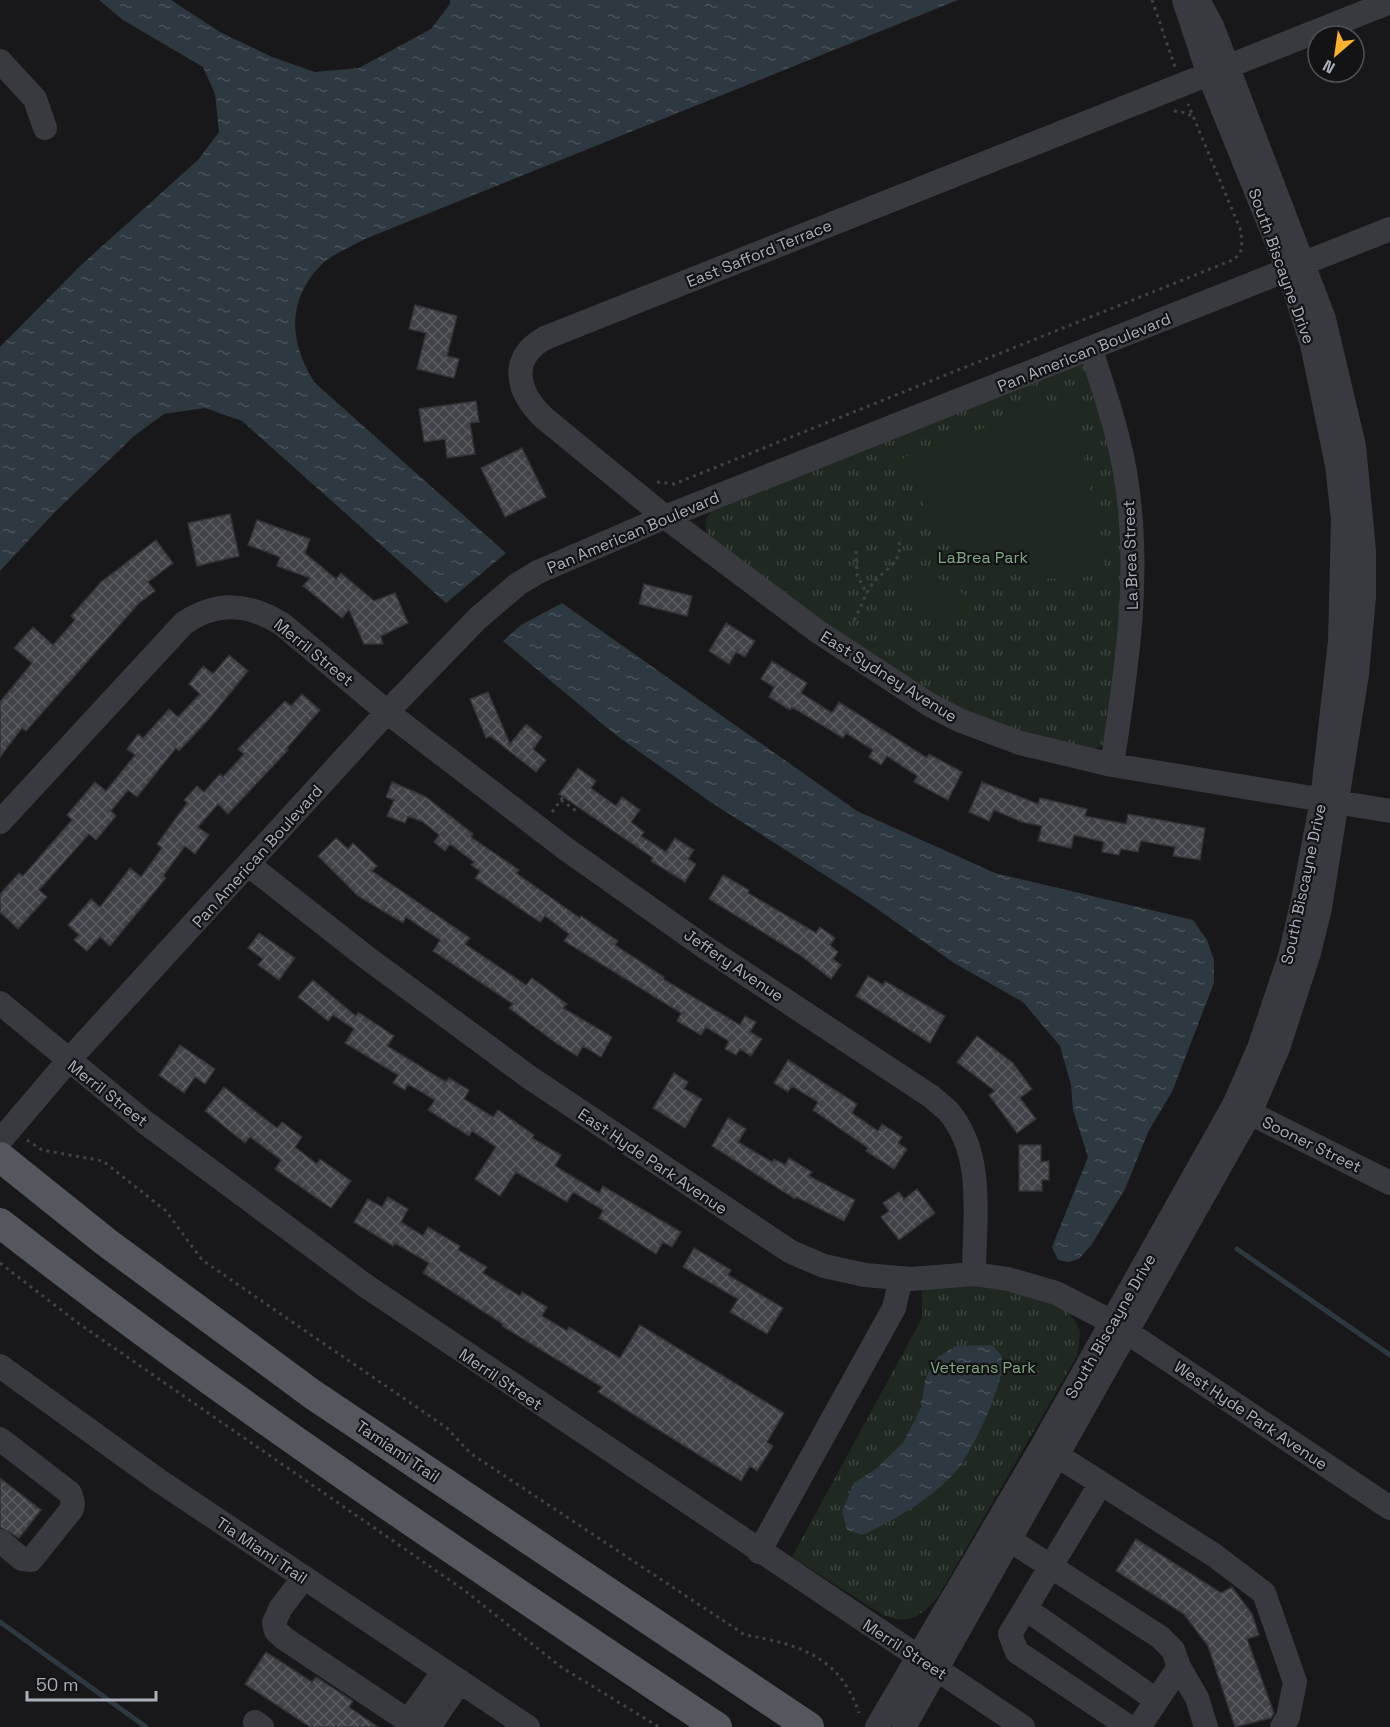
<svg xmlns="http://www.w3.org/2000/svg" width="1390" height="1727" viewBox="0 0 1390 1727" font-family="'Space Grotesk',sans-serif">
<defs>
<pattern id="park-tufts" width="24" height="20" patternUnits="userSpaceOnUse" patternTransform="scale(1.5)"><rect width="24" height="20" fill="#202921"/><path d="M3 7l-1-3M5 7V3M7 7l1-3M15 17l-1-3M17 17v-4M19 17l1-3" fill="none" stroke="#3e463f"/></pattern>
<pattern id="water-ripples" width="26" height="14" patternUnits="userSpaceOnUse" patternTransform="scale(1.5)"><rect width="26" height="14" fill="#2d3840"/><path d="M2 4q2-2 4 0t4 0M15 11q2-2 4 0t4 0" fill="none" stroke="#49525a"/></pattern>
<pattern id="building-cross-hatch" width="8" height="8" patternUnits="userSpaceOnUse" patternTransform="scale(1.5)"><rect width="8" height="8" fill="#424348"/><path d="M0 0l8 8M0 8l8-8" fill="none" stroke="#5b5c60"/></pattern>
</defs>
<rect width="100%" height="100%" fill="#18181a"/>
<!-- park -->
<path fill="url(#park-tufts)" d="M1079 364 1086 366C1111 445 1135 528 1125 612 1121 656 1112 700 1105 743L1095 750 995 727 934 695 801 608 708 538 705 522 710 512Z
M967 1285C998 1287 1067 1294 1079 1329 1081 1336 1078 1348 1077 1356L938 1597C919 1618 910 1625 883 1615L792 1557 922 1318V1290Z"/>
<!-- pitch -->
<path fill="#202921" d="M1061 399 1074 406 1106 573C1010 595 933 554 903 458Z
M919 565 971 599 950 632 898 599Z"/>
<!-- water -->
<path fill="url(#water-ripples)" d="M99 0H171L220 32 272 57 315 72 359 68 431 29 450 4V0H958L365 239C351 247 332 254 321 265 285 302 290 344 315 383L506 553 446 603 242 421 205 408 164 414 134 436 54 513 0 571V347L80 266 198 160 219 132 215 94 203 67 123 20Z
M562 603 857 811 995 873 1193 920 1207 940 1214 960V983L1172 1092 1149 1130 1125 1189 1092 1244 1079 1259 1068 1262 1058 1260 1052 1247 1088 1157 1073 1110 1071 1085 1060 1046 1023 1002 954 963 870 904 712 803 617 736 503 641 521 625Z
M992 1345C994 1348 999 1352 1001 1355 1009 1377 971 1453 957 1470 934 1497 894 1521 862 1535L847 1530 842 1512 854 1483 877 1468 903 1443 921 1408 925 1380 936 1359 955 1346Z"/>
<g fill="none" stroke-linecap="round" stroke-linejoin="round">
<!-- stream -->
<path stroke="#2d3840" stroke-width="5" d="M1237 1249 1390 1355
M0 1622 146 1727"/>
</g>
<!-- building -->
<path fill="url(#building-cross-hatch)" stroke="#323237" stroke-width="1.5" d="M415 305 457 316 447 356 459 359 454 378 417 369 426 333 409 329Z
M476 401 479 422 470 423 475 454 447 458 445 439 424 442 419 409Z
M522 448 546 497 505 517 481 468Z
M230 514 239 556 197 566 188 523Z
M257 520 310 539 305 553 336 579 341 573 374 601 395 593 408 623 381 636 383 644H364L349 610 342 618 303 586 310 578 277 566 280 557 248 545Z
M156 540 173 563 148 582 155 591 139 603 26 731 22 728 0 757V702L32 663 14 648 33 627 53 645 75 620 71 616 101 582Z
M644 584 692 596 687 616 639 604Z
M726 623 755 641 745 657 736 652 729 664 709 651Z
M229 655 248 671 209 719 179 751 176 748 137 797 128 790 111 811 116 816 96 840 89 834 39 890 47 897 18 929 0 912V894L19 873 23 876 72 820 67 815 95 782 106 791 135 755 127 749 138 734 143 738 169 709 178 717 200 694 189 684 203 666 213 674Z
M772 661 807 683 801 693 832 713 839 702 927 758 929 754 962 772 948 800 914 782 917 776 887 756 881 765 869 757 873 750 846 733 843 738 792 707 790 710 769 697 774 687 761 679Z
M488 692 510 744 526 724 542 737 533 749 546 760 536 772 490 736 486 738 470 699Z
M302 694 320 710 286 749 288 750 228 814 218 804 198 827 209 835 195 854 185 846 163 876 166 878 110 946 100 937 87 951 74 940 79 935 68 925 91 899 100 907 130 868 141 877 162 848 157 844 187 803 184 800 197 786 204 792 220 774 223 777 244 754 238 749 285 701 291 706Z
M578 768 596 781 591 788 616 806 622 797 640 810 631 822 644 832 641 836 666 852 675 838 694 850 688 859 696 864 685 882 651 861 653 858 559 794Z
M392 782 426 797 473 834 471 837 519 870 516 873 580 918 581 916 618 941 615 945 664 977 663 979 740 1025 745 1016 756 1022 750 1032 762 1039 751 1056 740 1049 736 1055 725 1049 729 1041 706 1027 701 1035 677 1021 681 1013 564 941 569 934 545 916 540 922 475 878 480 871 471 865 474 862 450 844 445 851 434 842 439 835 423 822 408 816 405 823 387 816 394 800 386 797Z
M982 782 1038 804 1040 798 1087 809 1085 816 1126 824 1128 814 1205 828 1200 860 1173 856 1175 847 1141 841 1138 852 1121 849 1119 855 1102 852 1104 842 1074 835 1071 848 1038 841 1042 826 1022 822 994 810 989 821 969 812Z
M336 838 348 849 353 843 377 866 372 871 470 938 465 944 526 985 532 978 567 1004 563 1008 612 1037 601 1057 583 1046 577 1056 556 1043 509 1008 513 1004 433 951 440 940 406 917 403 923 358 896 318 856Z
M723 875 749 890 748 893 816 933 820 927 835 938 830 945 838 952 833 959 841 965 831 979 800 955 709 899Z
M259 933 295 958 279 980 258 965 263 959 248 948Z
M868 976 883 985 885 981 945 1016 930 1043 856 996Z
M313 980 356 1016 358 1012 394 1036 387 1046 446 1082 449 1078 469 1090 464 1099 493 1117 498 1110 534 1135 532 1138 561 1155 555 1166 599 1193 603 1186 681 1232 672 1247 663 1242 656 1254 599 1218 603 1210 573 1192 567 1202 516 1172 500 1196 475 1179 496 1147 472 1131 469 1136 428 1110 435 1100 408 1084 405 1090 393 1083 398 1075 345 1043 354 1029 333 1015 328 1021 298 997Z
M977 1036 1013 1063 1032 1089 1020 1098 1036 1119 1017 1133 989 1095 995 1091 957 1062Z
M180 1045 215 1069 205 1084 195 1077 184 1093 159 1075Z
M788 1060 857 1104 852 1113 878 1131 882 1124 902 1137 898 1143 907 1149 894 1169 866 1151 868 1148 813 1110 818 1102 792 1086 788 1092 774 1083Z
M674 1073 688 1082 684 1089 702 1099 685 1128 653 1108Z
M224 1087 277 1128 282 1122 302 1137 295 1147 317 1164 320 1159 351 1181 331 1208 275 1169 281 1160 250 1137 245 1143 205 1111Z
M728 1118 746 1129 738 1142 772 1162 774 1159 785 1165 789 1158 812 1172 809 1176 855 1200 844 1221 796 1197 795 1199 712 1146Z
M1019 1145H1041V1162L1049 1161V1180H1042V1191H1019Z
M917 1189 935 1213 899 1240 881 1217 889 1211 883 1203 899 1192 904 1199Z
M388 1197 408 1209 401 1222 423 1236 428 1227 460 1246 458 1250 487 1267 483 1273 520 1296 522 1292 547 1307 542 1316 567 1331 569 1327 620 1358 640 1325 784 1413 767 1442 773 1446 757 1471 750 1466 741 1481 649 1424 598 1392 602 1387 502 1326 503 1324 423 1273 429 1263 395 1243 393 1246 354 1222 368 1199 382 1207Z
M694 1248 731 1270 728 1275 783 1308 767 1334 730 1312 738 1299 683 1267Z
M0 1478 41 1510 19 1538 0 1527Z
M1136 1539 1221 1593 1232 1587 1252 1614 1259 1635 1247 1639 1274 1713 1271 1718 1235 1727 1208 1646 1184 1614 1116 1571Z
M266 1652 312 1682 316 1677 353 1701 349 1707 378 1727H310L245 1684Z"/>
<g fill="none" stroke-linecap="round" stroke-linejoin="round">
<!-- path -->
<path stroke="#3f4147" stroke-width="3" stroke-dasharray="3 4.5" stroke-linecap="butt" d="M1152 0 1175 67
M1174 111 1187 113 1194 118
M657 482 674 484 1235 259 1242 249 1241 231 1188 104
M856 551 857 575 867 594
M854 620C861 609 864 596 871 586 882 570 906 562 898 539
M561 800 579 813
M552 812 563 797
M27 1140 42 1150 103 1161 166 1211 202 1260 447 1428 470 1453 745 1635C798 1644 840 1656 859 1713
M0 1263 78 1323 464 1590 561 1667 659 1727"/>
<!-- minor -->
<path stroke="#393a40" stroke-width="24" d="M1390 2 545 338C508 359 517 392 544 418L665 517 817 631 930 705 959 720 1020 743 1112 765 1390 811
M0 61 35 99 45 128
M1091 349C1103 389 1118 430 1125 472 1142 571 1127 667 1112 765
M0 822 184 623C217 601 248 603 282 624L387 712 566 849 706 948 932 1097 948 1111C986 1155 974 1220 974 1274
M249 865 366 957 529 1077 791 1252 824 1266 865 1275 911 1279 974 1274 1008 1279 1056 1293 1112 1322 1390 1508
M0 1003 146 1123 366 1286 1023 1727
M1236 1106 1390 1183
M0 1141 68 1061 387 712 478 618 518 584 538 572 665 517 1390 229
M0 1366 158 1480 528 1727
M0 1439 70 1493 73 1503 72 1509 31 1560 22 1559 0 1541
M1058 1456 1214 1555 1264 1593 1295 1682 1288 1717 1282 1727
M1101 1483 1010 1634 1017 1652 1129 1727
M1010 1540 1160 1637 1173 1650 1179 1667 1139 1727
M759 1552 894 1308 901 1278
M304 1577 280 1609 274 1623 276 1631 285 1639 408 1721 444 1671
M1026 1609 1156 1700
M1179 1667 1197 1698 1206 1727
M255 1722 262 1727
M429 1727 460 1681
M877 1727 1042 1446 1234 1105 1259 1048 1290 956 1303 900 1322 800 1340 641 1343 519 1337 465 1312 344 1288 270 1209 75 1184 0
M904 1727 1250 1113 1278 1048 1309 953 1320 908 1357 674 1364 597V551L1354 446 1324 319 1212 26 1198 0"/>
<!-- major -->
<path stroke="#55575f" stroke-width="30" d="M0 1157 106 1242 312 1394 809 1727
M0 1223C232 1404 473 1564 717 1727"/>
</g>
<g text-anchor="middle" stroke-width="4.5" stroke-linejoin="round" paint-order="stroke">
<!-- street labels -->
<g font-size="16" fill="#aaafbb" stroke="#131315">
<text transform="translate(759 253) rotate(-22)" y="6">East Safford Terrace</text>
<text transform="translate(1282 266) rotate(70)" y="6">South Biscayne Drive</text>
<text transform="translate(1084 352) rotate(-22)" y="6">Pan American Boulevard</text>
<text transform="translate(633 532) rotate(-23)" y="6">Pan American Boulevard</text>
<text transform="translate(1130 555) rotate(-92)" y="6">La Brea Street</text>
<text transform="translate(314 652) rotate(39)" y="6">Merril Street</text>
<text transform="translate(889 676) rotate(32)" y="6">East Sydney Avenue</text>
<text transform="translate(257 856) rotate(-48)" y="6">Pan American Boulevard</text>
<text transform="translate(1303 884) rotate(-78)" y="6">South Biscayne Drive</text>
<text transform="translate(734 965) rotate(34)" y="6">Jeffery Avenue</text>
<text transform="translate(108 1093) rotate(38)" y="6">Merril Street</text>
<text transform="translate(1312 1144) rotate(26)" y="6">Sooner Street</text>
<text transform="translate(653 1161) rotate(34)" y="6">East Hyde Park Avenue</text>
<text transform="translate(1110 1326) rotate(-60)" y="6">South Biscayne Drive</text>
<text transform="translate(501 1379) rotate(34)" y="6">Merril Street</text>
<text transform="translate(1251 1415) rotate(34)" y="6">West Hyde Park Avenue</text>
<text transform="translate(398 1451) rotate(34)" y="6">Tamiami Trail</text>
<text transform="translate(262 1550) rotate(34)" y="6">Tia Miami Trail</text>
<text transform="translate(905 1649) rotate(33)" y="6">Merril Street</text>
</g>
<!-- park labels -->
<g font-size="16" fill="#80a781" stroke="#131315">
<text x="983" y="563">LaBrea Park</text>
<text x="983" y="1373">Veterans Park</text>
</g>
</g>
<!-- north arrow -->
<g transform="translate(1336 54) rotate(209)"><circle r="28" fill="#131315" stroke="#4f5157" stroke-width="1.5"/>
<path d="M0-4.5L10 22L0 15L-10 22Z" fill="#fdb12e"/>
<text y="-9" font-size="16" font-weight="bold" text-anchor="middle" fill="#aaafbb">N</text>
</g>
<!-- scale -->
<path d="M27 1691v9h129v-9" fill="none" stroke="#aaafbb" stroke-width="3"/>
<text x="36" y="1691" font-size="18" fill="#aaafbb" stroke="#131315" stroke-width="4.5" paint-order="stroke">50 m</text>
</svg>
